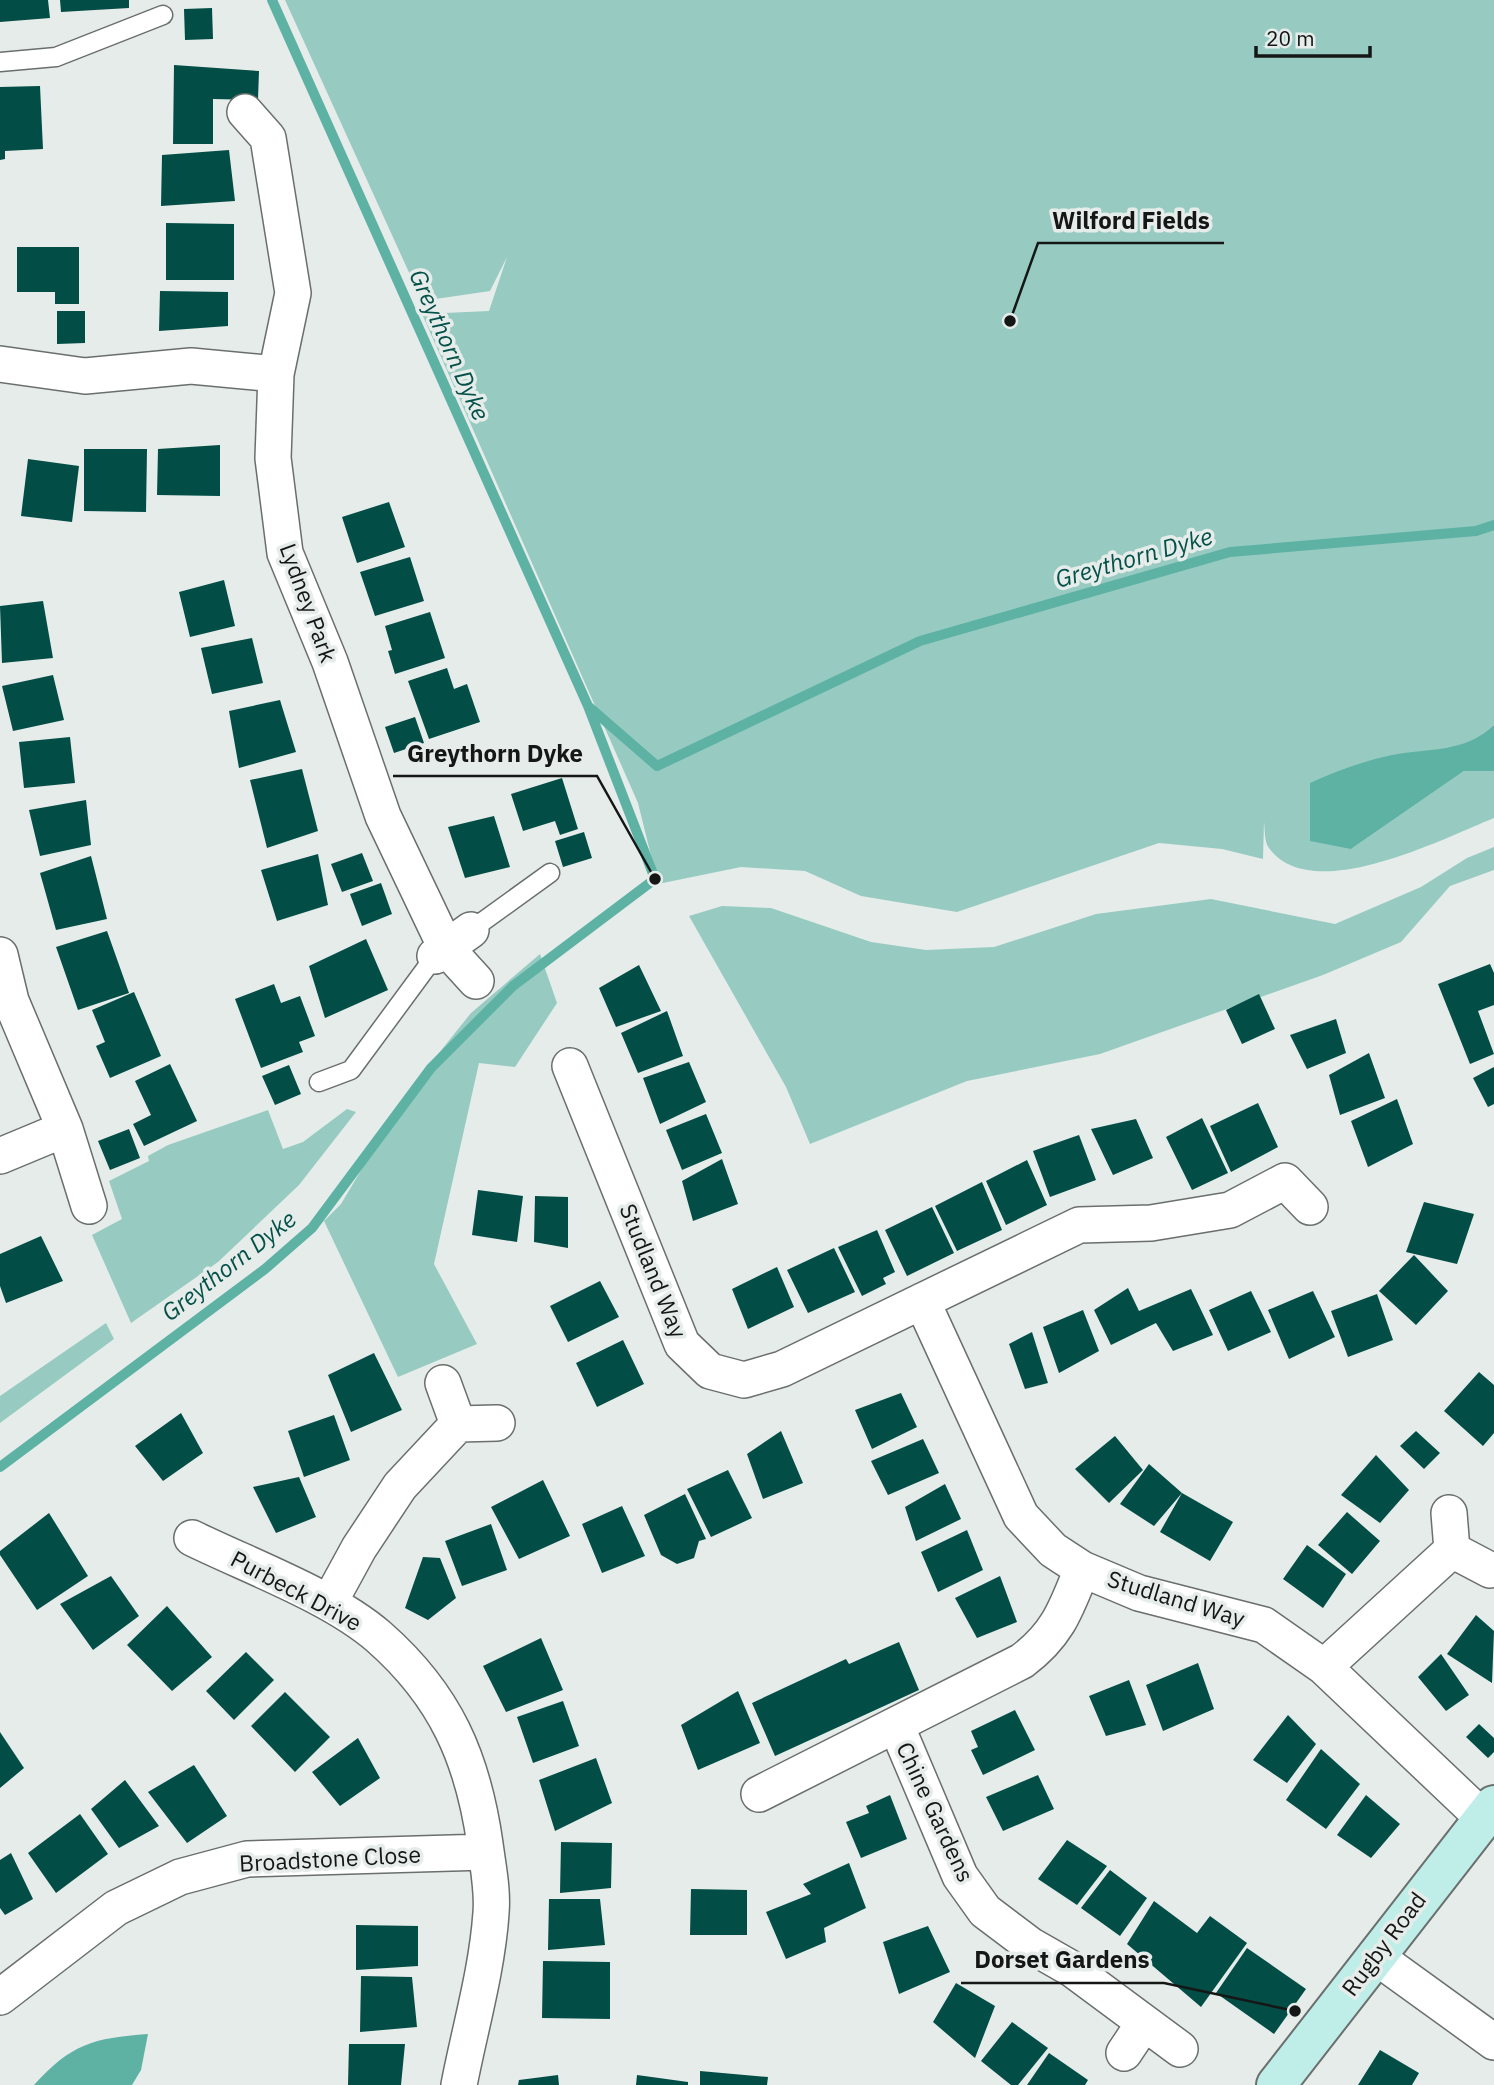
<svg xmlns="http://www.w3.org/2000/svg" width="1494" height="2085" viewBox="0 0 1494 2085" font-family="'IBM Plex Sans',sans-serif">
<rect width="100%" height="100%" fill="#e6ecea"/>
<!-- green -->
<path fill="#97cbc2" d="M285 0H1494V725C1469 748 1439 751 1406 754L1351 849 1464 771H1494V818C1444 838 1311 907 1269 848 1264 842 1265 829 1264 822L1263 859 1222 849 1159 843 957 912 861 896 805 871 741 867 658 884 638 803 422 314 489 311 507 257 490 291 422 301Z
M1494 847V870L1450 886 1401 942 1323 975 1100 1054 967 1081 810 1144 786 1087 689 916 722 906 771 908 871 942 926 950 994 947 1096 914 1211 899 1335 924 1421 887 1467 858Z
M540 954 557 1003 515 1067 479 1063 434 1264 477 1344 398 1377 324 1221 341 1204 407 1093 471 1013Z
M347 1109 356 1112 299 1185 218 1262 131 1323 92 1235 122 1219 109 1181 149 1161 148 1156 168 1145 268 1110 283 1149 303 1142Z
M106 1323 114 1339 0 1423V1396Z"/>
<!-- water -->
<path fill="#5eb2a4" d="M1494 725V771H1464L1351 849 1310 841V783C1337 771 1363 761 1392 755 1430 748 1464 753 1494 725Z
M148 2034 141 2070 132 2085H34C71 2044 93 2038 148 2034Z"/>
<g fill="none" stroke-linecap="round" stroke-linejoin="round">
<!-- stream -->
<path stroke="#5eb2a4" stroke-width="10" d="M272 0 588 706
M0 1467 265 1269 312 1228 431 1068 513 986 655 879 588 706 657 766 920 641 1230 552 1476 531 1494 525"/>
</g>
<!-- building -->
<path fill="#024e46" d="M0 0H48L50 18 0 22Z
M60 0H129V8L61 12Z
M212 8 213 39 185 40 184 9Z
M174 65 259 71 258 100 213 99V144H173Z
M40 86 43 149 5 151V159L0 160V87Z
M229 150 235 201 161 206 162 155Z
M166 223 234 224V280H166Z
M17 247H79V304H55V292H17Z
M160 291 228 292V326L159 331Z
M57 311H85V343L57 344Z
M220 445V496L157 495 158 449Z
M84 449H147L146 512 84 511Z
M28 459 79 466 72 522 21 516Z
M389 502 405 547 357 563 342 517Z
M410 557 424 601 375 616 360 572Z
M224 580 235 626 190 637 179 592Z
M43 601 53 658 2 663 0 606Z
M430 612 445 658 395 674 388 651 392 650 385 626Z
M252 638 263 683 212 694 201 648Z
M447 668 454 689 467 684 480 722 429 739 408 681Z
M53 675 64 720 13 731 2 686Z
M280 700 296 752 239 768 229 711Z
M415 717 424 743 394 753 385 727Z
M70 737 75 783 24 788 19 742Z
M302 769 318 831 267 848 250 780Z
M562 778 578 829 560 835 555 821 523 831 511 794Z
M86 800 91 845 40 856 29 810Z
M494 816 510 867 465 878 448 827Z
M584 832 592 858 563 867 555 841Z
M362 853 373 881 342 892 331 864Z
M318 854 328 905 277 921 261 870Z
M91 856 107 919 56 930 40 873Z
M381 883 392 914 362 926 350 894Z
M107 931 129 993 78 1010 56 947Z
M366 939 388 990 325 1018 309 966Z
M1490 964 1494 973V1005L1478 1011 1494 1054 1470 1064 1438 984Z
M639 965 661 1011 616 1027 599 988Z
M274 984 281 1003 300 996 315 1036 299 1042 303 1052 261 1068 235 999Z
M134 992 161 1056 110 1078 96 1046 105 1042 92 1010Z
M1259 994 1275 1029 1242 1044 1226 1010Z
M667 1011 683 1056 638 1073 621 1033Z
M1336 1019 1346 1053 1307 1069 1290 1035Z
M1369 1053 1385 1098 1340 1115 1329 1075Z
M689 1062 706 1102 660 1124 643 1078Z
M170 1064 197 1121 144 1146 133 1124 151 1115 135 1081Z
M289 1065 301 1094 275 1105 262 1076Z
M1494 1067V1104L1488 1107 1473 1078Z
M1397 1099 1413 1144 1368 1167 1351 1121Z
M1258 1103 1278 1147 1231 1172 1210 1126Z
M706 1114 722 1153 682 1170 666 1130Z
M1202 1118 1228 1173 1192 1190 1166 1137Z
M1136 1119 1153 1158 1113 1175 1091 1129Z
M129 1129 140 1158 110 1170 98 1141Z
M1079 1135 1096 1180 1050 1197 1033 1151Z
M722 1159 738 1204 693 1221 682 1181Z
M1027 1160 1047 1205 1006 1225 986 1181Z
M982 1182 1002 1230 957 1251 935 1206Z
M478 1190 523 1196 517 1242 472 1235Z
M535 1196 568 1197V1248L534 1242Z
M1424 1202 1474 1214 1457 1264 1406 1252Z
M932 1207 954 1253 907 1276 885 1230Z
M877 1230 895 1272 883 1278 886 1284 862 1296 838 1247Z
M41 1236 63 1281 6 1303 0 1286V1254Z
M834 1248 855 1292 808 1313 787 1270Z
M1414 1255 1448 1291 1416 1325 1379 1291Z
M777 1267 794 1307 748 1329 732 1289Z
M600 1281 619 1317 568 1342 550 1306Z
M1128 1288 1139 1311 1191 1289 1213 1335 1173 1351 1156 1323 1111 1345 1094 1310Z
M1251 1291 1271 1332 1228 1351 1209 1310Z
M1313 1291 1335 1337 1289 1359 1268 1310Z
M1377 1294 1393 1340 1348 1357 1331 1311Z
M1083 1310 1099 1351 1059 1373 1043 1327Z
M1032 1332 1048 1383 1025 1389 1009 1344Z
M623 1340 644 1384 597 1407 576 1363Z
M374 1353 402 1410 351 1432 328 1375Z
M1479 1372 1494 1385V1433L1483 1446 1444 1411Z
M901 1393 917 1427 872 1449 855 1410Z
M181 1413 203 1453 163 1481 135 1446Z
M334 1415 350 1460 304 1477 288 1431Z
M781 1431 803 1483 763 1499 747 1454Z
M1416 1431 1440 1453 1424 1469 1400 1446Z
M1115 1436 1143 1470 1109 1503 1075 1469Z
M923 1439 939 1473 888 1495 871 1461Z
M1376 1455 1409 1490 1380 1523 1341 1495Z
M1149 1464 1182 1493 1233 1522 1210 1561 1160 1532 1182 1493 1154 1526 1120 1504Z
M728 1470 752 1518 711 1537 687 1489Z
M299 1477 316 1517 276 1533 253 1487Z
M543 1480 570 1536 519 1559 491 1507Z
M945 1484 961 1519 916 1541 905 1507Z
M685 1494 706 1539 699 1541 694 1558 677 1564 661 1555 644 1515Z
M622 1506 645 1556 602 1573 582 1524Z
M1347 1512 1380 1541 1352 1574 1318 1545Z
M49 1513 88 1576 37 1610 0 1555V1551Z
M491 1524 507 1570 462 1586 445 1541Z
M967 1530 983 1570 938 1592 921 1552Z
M1307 1545 1346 1574 1323 1608 1283 1579Z
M423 1557 440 1558 456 1598 428 1620 405 1608Z
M111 1576 139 1616 93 1650 60 1604Z
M1000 1576 1017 1622 977 1638 955 1598Z
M167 1606 212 1657 172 1691 127 1645Z
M1476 1615 1494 1631 1492 1683 1447 1654Z
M541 1638 563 1690 506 1712 483 1666Z
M899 1642 919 1690 775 1756 752 1703 846 1659 849 1664Z
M246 1652 274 1680 234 1720 206 1691Z
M1441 1654 1469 1695 1446 1711 1418 1677Z
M1198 1663 1214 1709 1163 1731 1146 1685Z
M1129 1680 1146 1725 1106 1736 1089 1696Z
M738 1691 760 1743 698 1770 681 1725Z
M285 1692 330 1737 295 1772 251 1726Z
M563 1701 579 1746 533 1763 517 1717Z
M1015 1710 1035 1750 983 1775 971 1750 978 1747 971 1731Z
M1288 1715 1316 1744 1287 1783 1253 1760Z
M1479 1724 1494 1738V1752L1488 1758 1466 1737Z
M0 1732 24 1768 0 1788Z
M358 1738 380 1778 340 1806 312 1772Z
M1321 1749 1360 1784 1326 1829 1286 1800Z
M596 1758 612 1803 555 1831 539 1780Z
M194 1765 227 1816 187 1843 148 1792Z
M1038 1775 1054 1809 1003 1831 986 1797Z
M125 1780 159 1826 119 1848 91 1809Z
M890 1795 907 1839 861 1858 846 1822 869 1813 866 1806Z
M1366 1795 1400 1824 1371 1858 1337 1835Z
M80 1814 108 1854 56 1893 28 1853Z
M1067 1840 1107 1866 1077 1905 1038 1879Z
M561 1842 612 1843 611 1888 560 1893Z
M11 1853 33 1899 5 1915 0 1908V1860Z
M849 1863 866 1908 824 1928 826 1942 786 1959 766 1912 811 1894 803 1884Z
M1110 1870 1147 1898 1120 1936 1081 1908Z
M691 1889 747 1890V1935H690Z
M549 1899H600L605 1945 548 1950Z
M1154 1901 1197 1933 1210 1916 1247 1943 1201 2007 1127 1944Z
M356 1925 418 1926V1966L356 1970Z
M928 1926 950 1972 899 1994 883 1942Z
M1247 1948 1306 1989 1274 2034 1216 1993Z
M543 1961 610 1962V2019L542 2018Z
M361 1976 412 1977 417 2027 360 2032Z
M956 1983 995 2006 975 2058 933 2022Z
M1012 2022 1048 2048 1018 2085H1011L981 2061Z
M349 2044H405L401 2085H348Z
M1380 2050 1419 2073 1412 2085H1358Z
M1049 2053 1088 2080 1085 2085H1027Z
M700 2071 768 2077 767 2085H700Z
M558 2075 559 2085H518L519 2080Z
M637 2075 688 2082V2085H636Z"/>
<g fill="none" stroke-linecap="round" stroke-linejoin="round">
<!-- lane casing -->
<g stroke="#6a6f6e" stroke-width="21">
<path id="lane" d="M0 62 56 57 163 15
M471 930 550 873
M319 1082 351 1070 435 956"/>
</g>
<!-- street casing -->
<g stroke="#6a6f6e" stroke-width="38">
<path id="street" d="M245 112 268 138 293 293 276 374 273 458 285 553 330 662 383 816 446 948 435 956
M0 364 85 376 191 366 276 374
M471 930 446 948 476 981
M0 955 11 1001 65 1129 89 1206
M570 1066 682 1344 710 1371 744 1380 782 1369 1079 1225 1151 1223 1230 1210 1285 1181 1310 1207
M0 1156 65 1129
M922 1301 1021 1516 1053 1550 1082 1569 1139 1593 1264 1625 1324 1667 1482 1817
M443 1383 458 1424
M1449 1513 1452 1550 1490 1570
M192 1538C249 1566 332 1596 379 1637 446 1696 473 1759 485 1844 488 1867 493 1890 491 1913 487 1971 470 2028 459 2085
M329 1603 359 1548 400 1486 458 1424 497 1423
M1324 1667 1452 1550
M896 1725 960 1876 985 1911 1030 1945 1072 1969 1180 2049
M759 1794 1022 1661C1058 1634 1066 1609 1082 1569
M1375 1956 1494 2042
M0 1997 116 1908 180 1877 247 1859 486 1852
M1124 2053 1144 2023"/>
</g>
<!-- secondary casing -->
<g stroke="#6a6f6e" stroke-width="42">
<path id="secondary" d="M1276 2085 1494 1805"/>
</g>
<!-- lane -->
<use href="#lane" stroke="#fff" stroke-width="18"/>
<!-- street -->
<use href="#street" stroke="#fff" stroke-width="35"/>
<!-- secondary -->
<use href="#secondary" stroke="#bfede7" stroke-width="38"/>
</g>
<g text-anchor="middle" stroke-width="7" stroke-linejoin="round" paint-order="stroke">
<!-- street labels -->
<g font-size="23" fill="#151716" stroke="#e6ecea">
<text transform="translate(308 603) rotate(70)" y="8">Lydney Park</text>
<text transform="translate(653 1271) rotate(68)" y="8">Studland Way</text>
<text transform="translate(296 1591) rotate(28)" y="8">Purbeck Drive</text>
<text transform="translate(1176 1599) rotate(17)" y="8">Studland Way</text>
<text transform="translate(935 1812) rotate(65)" y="8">Chine Gardens</text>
<text transform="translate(330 1859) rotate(-3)" y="8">Broadstone Close</text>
<text transform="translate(1384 1944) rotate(-53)" y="8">Rugby Road</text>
</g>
<!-- water labels -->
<g font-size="24" font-style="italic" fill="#045149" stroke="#e6ecea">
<text transform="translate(449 345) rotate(66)" y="8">Greythorn Dyke</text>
<text transform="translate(1134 558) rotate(-16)" y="8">Greythorn Dyke</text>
<text transform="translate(229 1266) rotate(-38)" y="8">Greythorn Dyke</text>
</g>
</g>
<!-- callouts -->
<path fill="none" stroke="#151716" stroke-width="2.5" d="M1010 321L1038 243H1224M655 879L597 776H393M1295 2011L1164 1983H961"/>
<g fill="#151716" stroke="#e6ecea" stroke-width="2.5">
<circle cx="1010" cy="321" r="7"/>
<circle cx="655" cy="879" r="7"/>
<circle cx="1295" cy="2011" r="7"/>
</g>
<g font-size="24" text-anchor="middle" font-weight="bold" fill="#151716" stroke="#e6ecea" stroke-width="7" stroke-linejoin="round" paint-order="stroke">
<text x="1131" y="229">Wilford Fields</text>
<text x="495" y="762">Greythorn Dyke</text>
<text x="1062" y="1968">Dorset Gardens</text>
</g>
<!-- scale -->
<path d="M1256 46v10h114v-10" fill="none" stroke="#151716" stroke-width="3.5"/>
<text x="1266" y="46" font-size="21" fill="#151716" stroke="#e6ecea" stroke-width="5" paint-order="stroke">20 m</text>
</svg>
